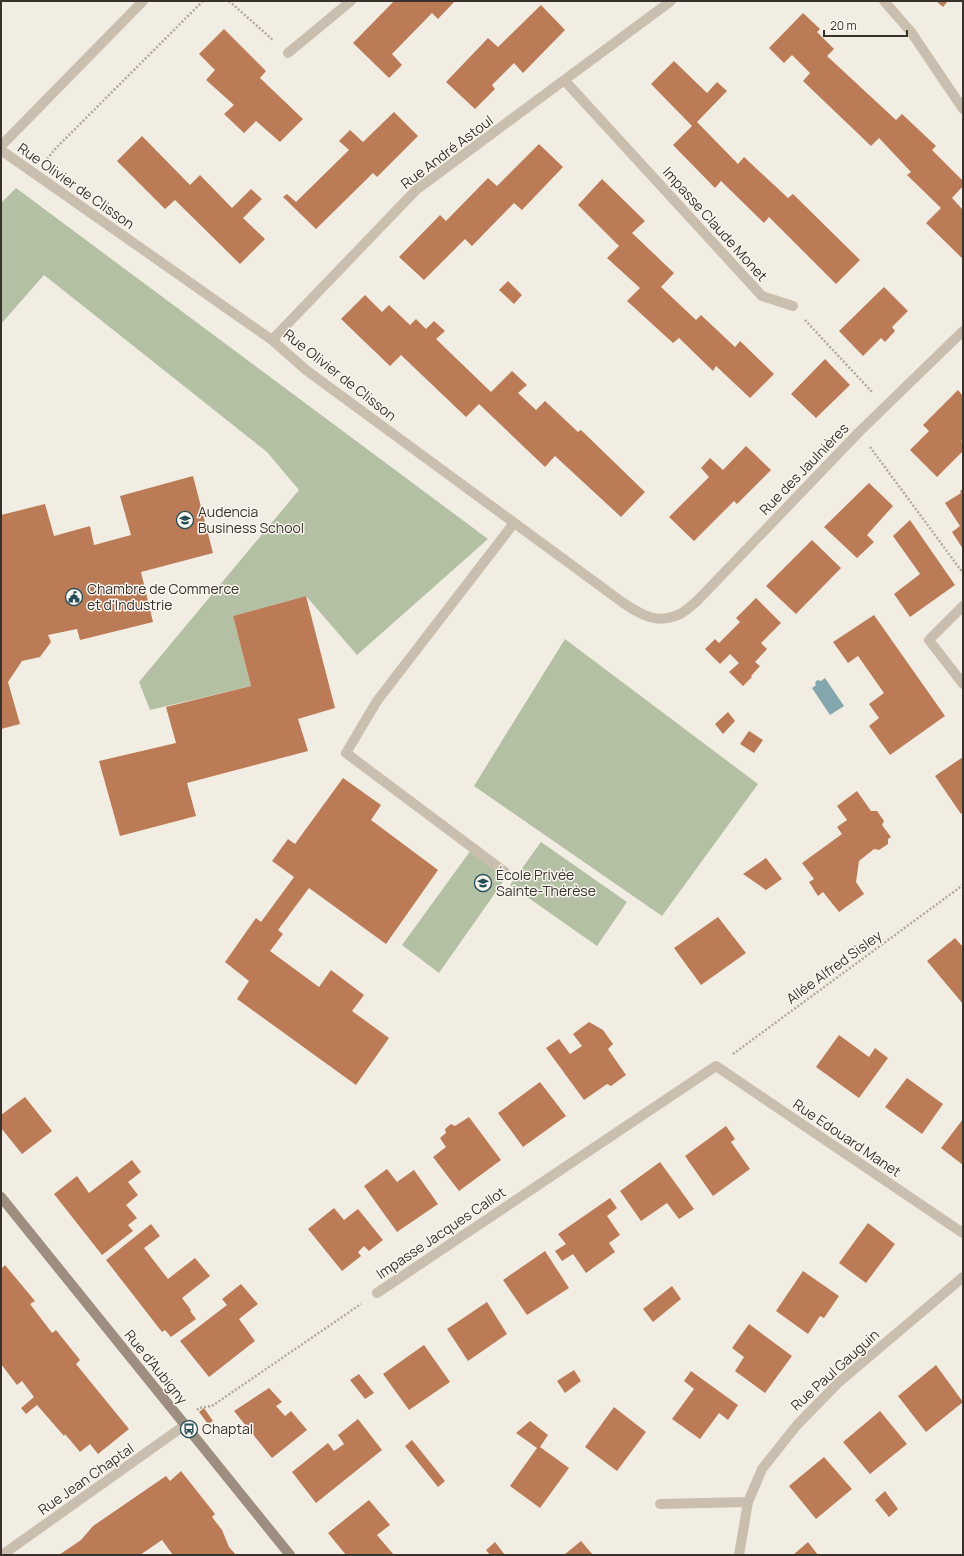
<svg xmlns="http://www.w3.org/2000/svg" width="964" height="1556" viewBox="0 0 964 1556" font-family="Manrope,sans-serif">
<rect width="100%" height="100%" fill="#f2ede3"/>
<!-- green -->
<path fill="#b3c0a3" d="M16 188 488 539 357 655 306 596 233 616 251 686 150 710 139 682 299 490 267 452 44 275 1 324V203Z
M565 639 758 784 662 916 474 786Z
M541 842 627 902 597 946 510 885Z
M471 850 507 876 439 973 402 945Z"/>
<!-- water -->
<path fill="#84a6ad" d="M825 678 844 706 830 715 812 688 816 685 815 683 817 680 821 681Z"/>
<!-- building -->
<path fill="#bc7b57" d="M394 1H455L438 19 432 13 392 54 402 65 389 78 353 43Z
M936 1H948L943 7Z
M541 5 565 30 523 73 514 63 492 85 495 89 475 109 446 82 488 38 498 47Z
M803 13 820 29 817 32 834 49 827 56 896 120 902 114 936 146 932 150 963 181V186L952 198 963 210V259L926 223 941 208 907 175 911 172 879 138 871 146 803 81 810 73 792 55 784 63 769 48Z
M224 29 266 71 260 78 303 119 280 142 256 121 244 133 224 114 234 105 206 80 215 70 199 54Z
M674 61 707 93 717 82 727 91 697 122 738 164 744 157 788 198 793 194 860 260 836 284 769 217 764 223 721 181 715 188 673 145 692 126 651 84Z
M394 112 418 136 377 177 373 173 316 229 283 197 287 194 296 202 349 150 339 141 350 130 363 142Z
M142 136 190 185 200 175 232 208 251 189 262 199 243 218 265 239 240 264 175 200 165 209 117 161Z
M539 144 563 167 522 210 514 203 472 246 465 239 424 280 399 257 440 215 446 221 488 178 497 186Z
M602 179 645 221 632 233 674 273 661 287 696 320 701 315 735 347 740 341 774 374 750 398 716 366 713 371 679 338 673 343 627 301 640 288 607 258 619 246 578 205Z
M508 281 522 295 514 304 499 290Z
M884 287 908 311 892 327 895 331 885 342 881 338 863 356 839 331Z
M365 295 382 312 389 305 410 325 416 319 426 329 434 321 445 331 436 339 491 392 512 371 527 385 518 393 536 410 545 401 578 432 581 430 645 492 621 517 555 456 545 467 479 404 466 417 401 355 390 366 341 319Z
M825 359 850 385 816 418 791 394Z
M958 390 963 396V439L961 441 963 443V451L937 477 910 450 929 431 923 425Z
M746 446 771 470 737 504 734 501 694 541 669 517 709 477 701 468 710 458 723 470Z
M193 476 213 553 141 572 153 622 80 640 77 629 48 635 51 642 40 657 22 661 8 682 20 724 1 729V515L45 504 54 536 90 526 94 545 131 535 120 496Z
M869 483 893 506 867 535 874 542 857 558 824 527Z
M963 489V549L952 532 960 526 945 503 961 493 960 491Z
M910 520 955 585 910 617 894 594 920 574 893 536Z
M812 540 841 568 796 614 766 586Z
M306 596 335 708 298 719 308 751 187 783 196 816 120 836 99 761 176 743 166 707 251 686 233 616Z
M756 598 781 623 761 643 767 649 755 662 760 666 751 676 752 677 743 686 729 672 739 663 730 654 720 664 705 649 715 639 719 643 740 622 736 618Z
M874 615 945 716 890 755 869 726 879 718 869 704 884 693 858 656 848 663 833 642Z
M728 712 735 721 723 734 715 724Z
M749 731 763 740 754 753 740 744Z
M963 757V812L961 814 935 776Z
M343 778 381 805 371 820 438 870 386 944 309 888 278 930 283 934 270 951 319 987 331 970 364 995 352 1011 389 1038 356 1085 237 999 249 981 225 962 256 918 261 922 294 877 272 861 288 839 295 844Z
M857 791 871 811H877L884 821 882 825 891 837 888 839V844L879 850 874 849 859 861 856 882 864 894 839 912 823 892 818 896 809 882 814 879 802 863 842 834 837 827 847 820 837 806Z
M766 858 782 879 766 890 743 874Z
M718 917 746 953 701 985 674 948Z
M955 938 963 947V1004L927 961Z
M589 1022 603 1030 613 1044 608 1049 626 1075 611 1086 607 1084 584 1100 546 1048 559 1039 570 1054 582 1046 573 1034Z
M839 1035 869 1057 875 1048 888 1058 859 1098 816 1067Z
M907 1078 943 1104 922 1134 885 1107Z
M540 1082 566 1116 523 1147 498 1113Z
M25 1097 52 1131 22 1154 1 1128V1115Z
M469 1117 501 1160 459 1191 433 1157 446 1147 440 1138 446 1133 445 1129 451 1124 455 1126Z
M963 1119V1165L941 1148Z
M726 1126 735 1139 731 1142 750 1169 713 1196 685 1156Z
M132 1160 141 1172 128 1182 138 1195 126 1205 137 1218 128 1225 133 1231 102 1255 54 1194 77 1176 89 1193Z
M660 1162 694 1209 679 1219 667 1203 641 1221 620 1191Z
M387 1169 397 1182 414 1170 438 1204 397 1232 364 1186Z
M610 1198 617 1208 607 1216 620 1235 609 1243 615 1252 586 1273 573 1254 562 1261 555 1251 566 1244 558 1234Z
M334 1208 344 1220 358 1209 383 1240 369 1251 364 1246 358 1252 361 1256 342 1271 308 1229Z
M868 1223 895 1244 866 1283 839 1263Z
M151 1224 160 1236 144 1248 168 1279 195 1258 210 1276 182 1298 191 1310 190 1311 196 1319 171 1337 165 1330 162 1332 106 1260Z
M545 1251 569 1288 527 1315 503 1280Z
M5 1265 35 1301 30 1304 52 1333 56 1330 80 1360 76 1364 129 1429 98 1454 90 1444 80 1452 65 1434 64 1436 37 1405 26 1414 21 1408 34 1397 22 1381 17 1385 1 1364V1269Z
M803 1271 839 1296 824 1318 820 1316 808 1334 776 1311Z
M241 1284 258 1304 239 1319 255 1341 209 1377 180 1341 227 1305 222 1299Z
M672 1286 681 1299 653 1322 643 1309Z
M487 1302 507 1334 468 1361 447 1329Z
M749 1324 792 1356 765 1393 735 1371 744 1357 732 1348Z
M424 1345 450 1382 409 1410 383 1374Z
M936 1365 963 1402 926 1432 898 1396Z
M574 1370 581 1381 565 1393 557 1381Z
M691 1371 738 1405 728 1420 719 1413 700 1439 672 1419 694 1389 684 1381Z
M359 1374 374 1393 365 1399 350 1380Z
M269 1388 282 1402 276 1406 285 1416 291 1411 307 1430 272 1458 234 1411Z
M614 1407 646 1432 617 1471 585 1447Z
M204 1408 213 1421 208 1424 199 1412Z
M880 1411 907 1444 870 1474 843 1442Z
M358 1419 382 1450 316 1503 292 1472 328 1443 334 1451 344 1444 338 1435Z
M530 1421 548 1435 540 1447 569 1468 540 1508 510 1486 537 1448 516 1433Z
M412 1440 445 1481 438 1487 405 1446Z
M824 1457 852 1489 816 1519 789 1486Z
M181 1471 215 1514 212 1517 222 1530 229 1547 236 1555H173L162 1540 140 1555H59L81 1540 93 1526 166 1476 170 1481Z
M885 1491 898 1509 889 1517 875 1500Z
M369 1500 390 1525 377 1535 394 1555H346L328 1533Z
M581 1541 593 1555H564Z
M495 1542 505 1555H490L486 1550Z
M808 1542 818 1555H793Z"/>
<g fill="none" stroke-linecap="round" stroke-linejoin="round">
<!-- path -->
<path stroke="#b5a999" stroke-width="2.5" stroke-dasharray="2 2" stroke-linecap="butt" d="M229 1 273 40
M47 159 56 148 203 1
M805 320 873 393
M870 447 963 573
M733 1054 963 885
M197 1410 199 1408 212 1406 361 1304"/>
<!-- service -->
<path stroke="#cabeaf" stroke-width="10" d="M505 872 346 753 377 701 514 523"/>
<!-- minor -->
<path stroke="#cabeaf" stroke-width="10" d="M884 1 911 32 963 109
M288 53 351 1
M565 81 762 296 793 306
M1 150 272 340 306 370 622 602C641 615 657 625 680 614 686 611 692 605 697 601L859 432 963 331
M272 340 416 190 671 1
M963 606 929 640 963 684
M377 1293 716 1066 963 1233
M660 1504 748 1502
M2 1555 185 1425
M739 1555 748 1502 762 1469 797 1425 838 1383 963 1277"/>
<!-- tertiary -->
<path stroke="#cabeaf" stroke-width="10" d="M1 146 143 1"/>
<!-- secondary -->
<path stroke="#9d8e80" stroke-width="10" d="M1 1197 290 1555"/>
</g>
<!-- icons -->
<defs>
<g id="university-ring" transform="scale(0.9)"><circle r="9.5" fill="#faf6ef" stroke="#254e58" stroke-width="1.5"/><path d="M0-5L7-2L0 1L-7-2ZM-4 1L0 2.5L4 1V4Q0 6-4 4Z" fill="#254e58"/></g>
<g id="civic-ring" transform="scale(0.9)"><circle r="9.5" fill="#faf6ef" stroke="#254e58" stroke-width="1.5"/><path d="M-.6-6.5H3V-4.5H.6V-3L4-1V1h2V6H-6V1h2V-1L-.6-3ZM-1.2 2.5V6h2.4V2.5Z" fill="#254e58"/></g>
<g id="school-ring" transform="scale(0.9)"><circle r="9.5" fill="#faf6ef" stroke="#254e58" stroke-width="1.5"/><path d="M0-5L7-2L0 1L-7-2ZM-4 1L0 2.5L4 1V4Q0 6-4 4Z" fill="#254e58"/></g>
<g id="bus-ring" transform="scale(0.9)"><circle r="9.5" fill="#faf6ef" stroke="#254e58" stroke-width="1.5"/><path d="M-5-6H5V4H4V6H2V4H-2V6H-4V4H-5ZM-3.5-4V0h7V-4ZM-3.5 1.2v1.5H-2V1.2ZM2 1.2v1.5H3.5V1.2Z" fill="#254e58"/></g>
</defs>
<g fill-rule="evenodd">
<use href="#university-ring" x="185" y="520"/>
<use href="#civic-ring" x="74" y="597"/>
<use href="#school-ring" x="483" y="883"/>
<use href="#bus-ring" x="189" y="1429"/>
</g>
<g text-anchor="middle" stroke-width="3" stroke-linejoin="round" paint-order="stroke">
<!-- street labels -->
<g font-size="14" fill="#39322c" stroke="#faf6ef">
<text transform="translate(447 152) rotate(-37)" y="5">Rue André Astoul</text>
<text transform="translate(76 186) rotate(35)" y="5">Rue Olivier de Clisson</text>
<text transform="translate(715 224) rotate(48)" y="5">Impasse Claude Monet</text>
<text transform="translate(340 375) rotate(38)" y="5">Rue Olivier de Clisson</text>
<text transform="translate(804 469) rotate(-46)" y="5">Rue des Jaulnières</text>
<text transform="translate(834 967) rotate(-36)" y="5">Allée Alfred Sisley</text>
<text transform="translate(847 1138) rotate(34)" y="5">Rue Edouard Manet</text>
<text transform="translate(441 1233) rotate(-34)" y="5">Impasse Jacques Callot</text>
<text transform="translate(156 1367) rotate(51)" y="5">Rue d'Aubigny</text>
<text transform="translate(835 1370) rotate(-42)" y="5">Rue Paul Gauguin</text>
<text transform="translate(86 1479) rotate(-35)" y="5">Rue Jean Chaptal</text>
</g>
<!-- poi labels -->
<g font-size="14" fill="#39322c" stroke="#faf6ef" text-anchor="start">
<text x="198" y="517">Audencia<tspan x="198" dy="16">Business School</tspan></text>
<text x="87" y="594">Chambre de Commerce<tspan x="87" dy="16">et d'Industrie</tspan></text>
<text x="496" y="880">École Privée<tspan x="496" dy="16">Sainte-Thérèse</tspan></text>
<text x="202" y="1434">Chaptal</text>
</g>
</g>
<!-- border -->
<rect width="964" height="1556" fill="none" stroke="#39322c" stroke-width="4"/>
<!-- scale -->
<path d="M824 30v6h83v-6" fill="none" stroke="#39322c" stroke-width="2"/>
<text x="830" y="30" font-size="12" fill="#39322c" stroke="#faf6ef" stroke-width="3" paint-order="stroke">20 m</text>
</svg>
